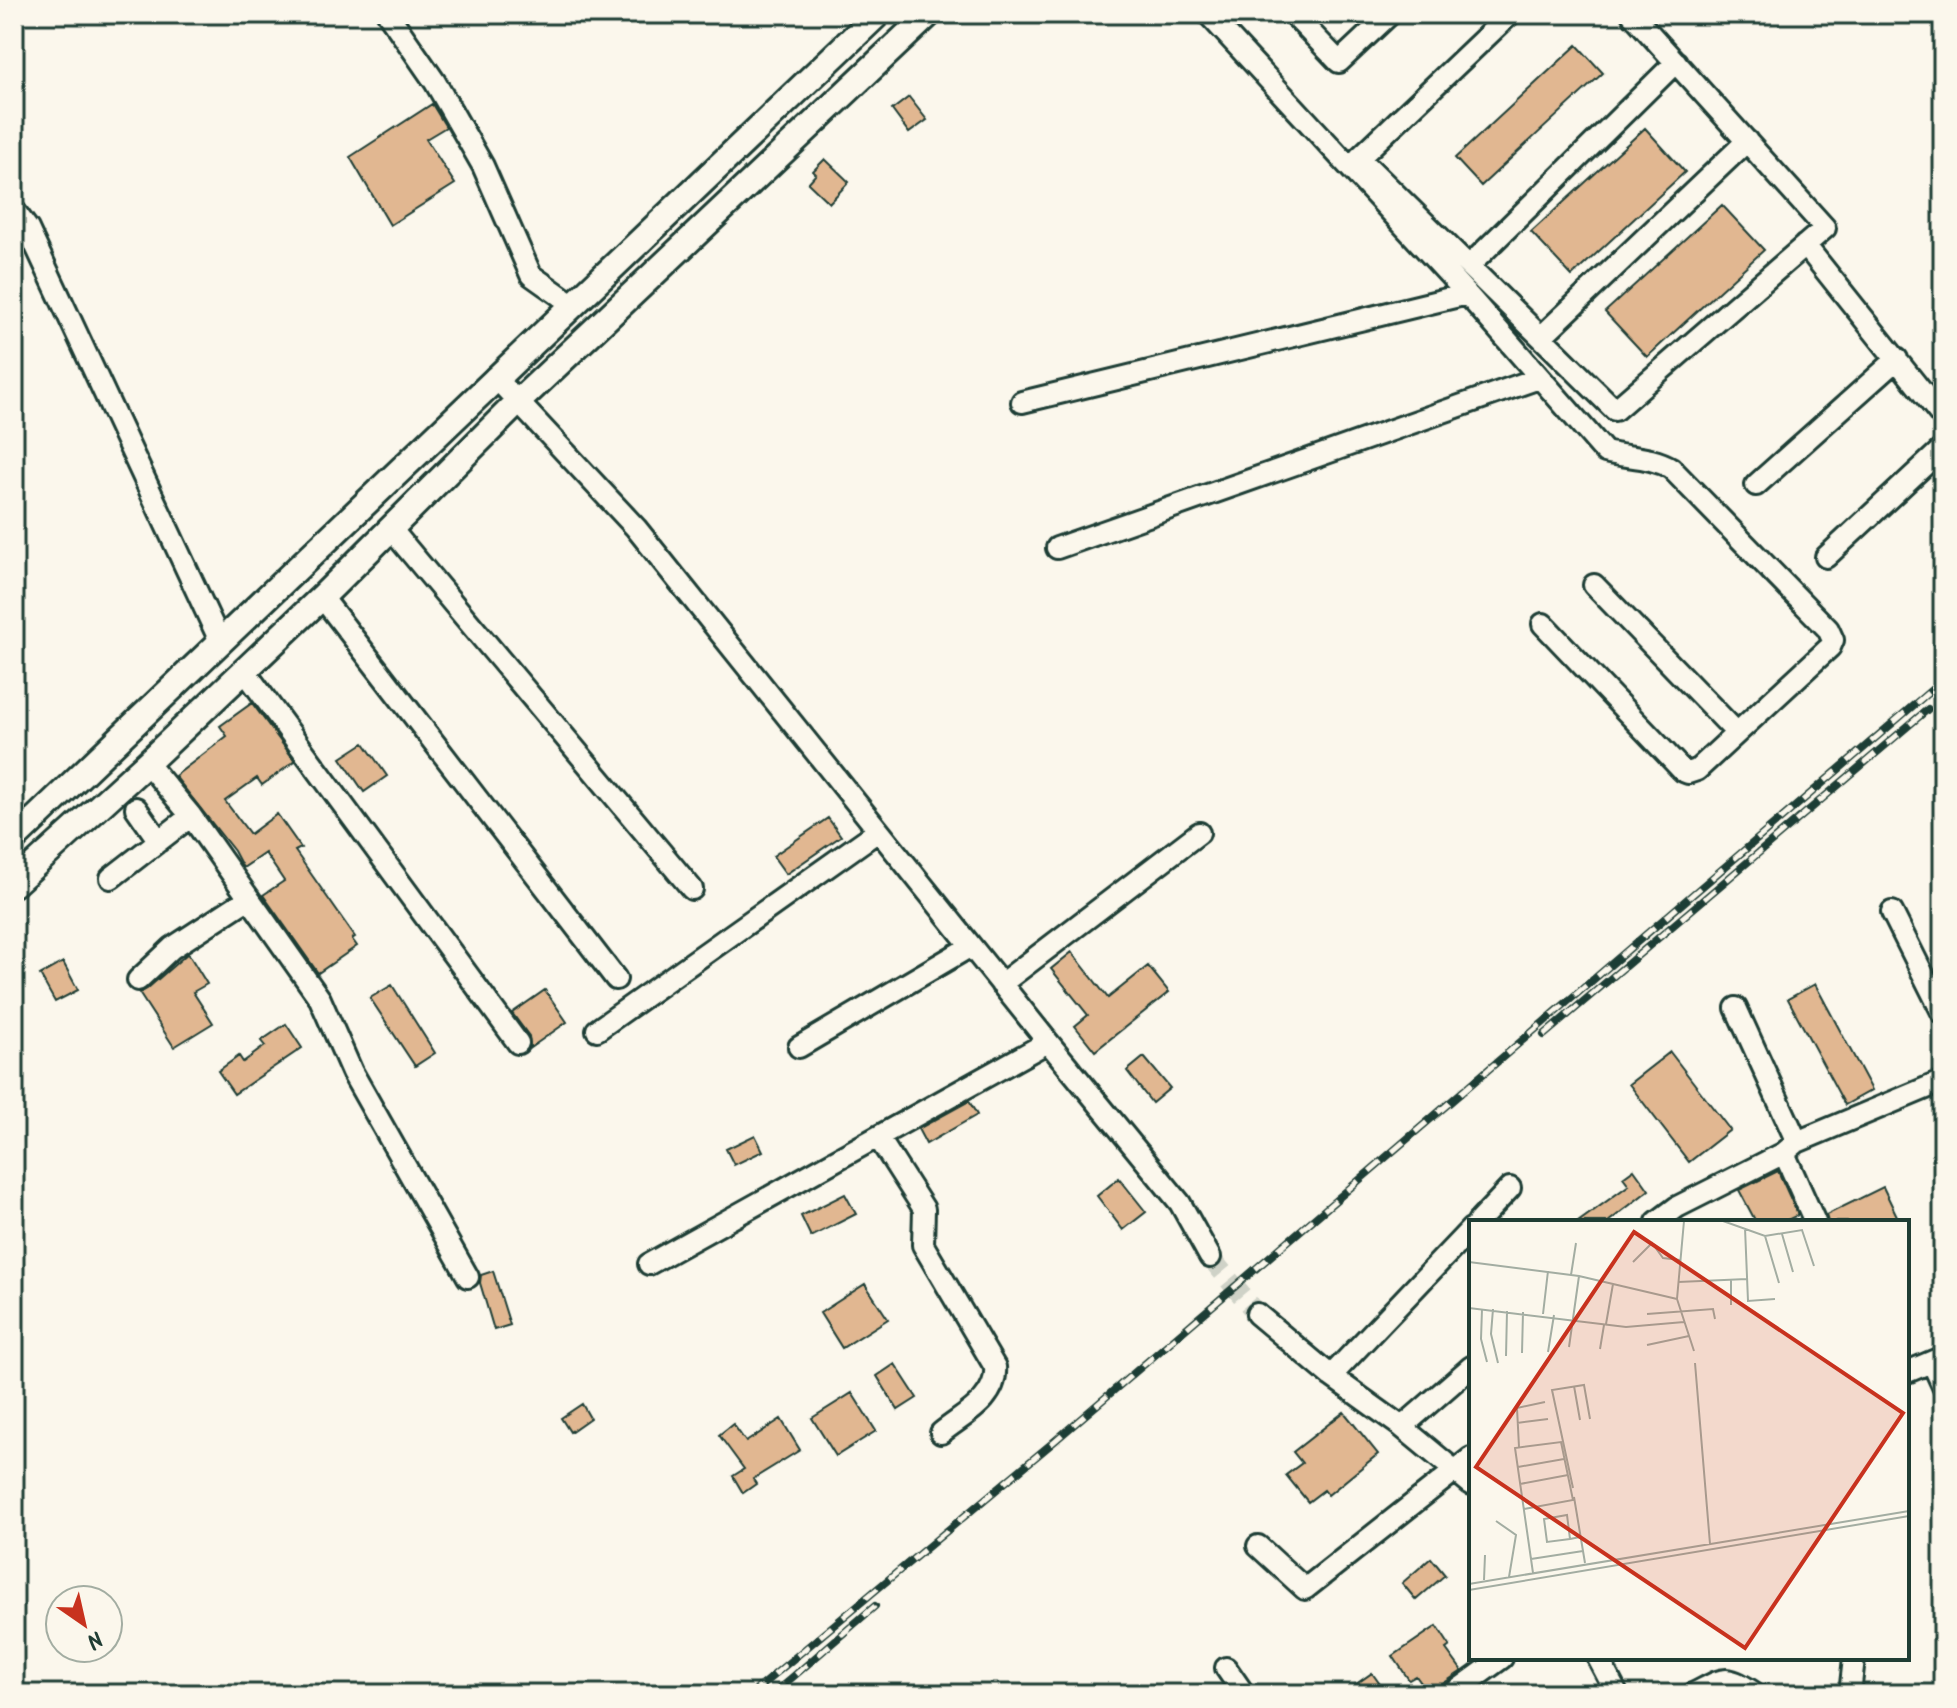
<svg xmlns="http://www.w3.org/2000/svg" width="1957" height="1708" viewBox="0 0 1957 1708" font-family="Kalam,sans-serif">
<rect width="100%" height="100%" fill="#fbf7ec"/>
<filter id="ink" filterUnits="userSpaceOnUse"><feTurbulence type="fractalNoise" baseFrequency=".0125" numOctaves="2"/><feDisplacementMap in="SourceGraphic" scale="16" xChannelSelector="R" yChannelSelector="G"/><feConvolveMatrix kernelMatrix="1 2 1 2 8 2 1 2 1" color-interpolation-filters="sRGB"/></filter>
<g filter="url(#ink)">
<!-- building -->
<path fill="#e1b791" stroke="#1f3d34" stroke-width="2" d="M1577 45 1603 73 1481 186 1455 158Z
M909 97 927 120 909 133 892 110Z
M432 104 446 127 426 139 455 184 390 225 350 157Z
M1645 128 1685 172 1572 276 1531 232Z
M825 159 849 182 829 203 808 183 816 174 813 171Z
M1722 205 1764 250 1647 357 1605 312Z
M252 703 295 761 262 785 257 778 225 801 250 834 277 814 301 848 295 851 355 937 352 939 357 946 318 973 263 895 284 881 265 853 243 868 234 851 175 776 227 736 220 726Z
M364 743 387 776 364 792 341 758Z
M828 818 841 836 786 874 773 856Z
M1072 952 1108 998 1148 966 1169 992 1095 1051 1075 1026 1088 1015 1051 969Z
M188 953 207 984 193 992 213 1023 174 1047 139 993 147 989Z
M63 962 78 990 55 1002 40 975Z
M1815 984 1872 1090 1845 1105 1788 999Z
M392 985 435 1053 415 1066 370 998Z
M545 990 567 1022 530 1048 529 1036 512 1013Z
M286 1024 302 1048 234 1094 218 1071 239 1056 243 1062 265 1046 261 1041Z
M1670 1052 1730 1130 1689 1162 1629 1084Z
M1144 1057 1170 1088 1152 1103 1127 1071Z
M969 1101 977 1115 926 1144 918 1129Z
M755 1135 763 1151 734 1165 726 1149Z
M1634 1169 1649 1190 1608 1222H1578L1629 1185 1623 1177Z
M1778 1171 1798 1215 1783 1222H1756L1739 1190Z
M1119 1178 1146 1212 1123 1230 1097 1196Z
M1883 1187 1898 1218 1890 1222H1828L1826 1215Z
M845 1194 856 1214 811 1237 801 1216Z
M493 1271 510 1325 494 1330 480 1283 481 1275Z
M865 1284 888 1319 842 1348 820 1313Z
M895 1364 917 1398 898 1410 877 1376Z
M852 1393 876 1431 836 1456 812 1418Z
M582 1404 590 1418 570 1432 561 1418Z
M1344 1412 1378 1454 1328 1495 1324 1490 1308 1502 1286 1475 1302 1463 1293 1452Z
M781 1419 800 1450 753 1479 756 1484 743 1493 733 1476 744 1469 719 1435 733 1424 746 1442Z
M1431 1558 1445 1575 1416 1600 1402 1583Z
M1437 1626 1450 1646 1446 1649 1462 1671 1444 1683 1436 1694H1429L1416 1676 1409 1680 1393 1656Z
M1372 1673 1387 1694H1342Z"/>
<g fill="none" stroke-linecap="round" stroke-linejoin="round">
<!-- minor-tunnel -->
<path stroke="#cfd2c7" stroke-width="20" stroke-dasharray="20 10" stroke-linecap="butt" d="M1210 1257 1257 1314"/>
<!-- minor casing -->
<g stroke="#1f3d34" stroke-width="26">
<path id="minor" d="M388 14 435 82 483 166 531 275 572 304
M1208 14 1467 294 1605 452C1628 458 1651 456 1671 468L1828 629 1833 640 1830 647 1697 770 1688 773 1683 771 1543 624
M1293 14 1339 62 1390 14
M1510 14 1359 158 1615 410 1825 228 1632 14
M14 210 28 229 220 641
M1805 245 1943 418
M1469 266 1676 62
M1541 337 1747 141
M495 377 636 528 1048 1042 1180 1203 1210 1257
M1022 402 1467 294
M1756 485 1897 359
M391 529 692 889
M1057 548 1539 378
M1826 557 1943 448
M1594 585 1737 733
M322 597 616 979
M244 670 518 1043
M147 763 191 816 320 999 352 1072 468 1277
M136 808 159 841
M111 878 191 816
M1892 912 1943 1014
M138 980 172 948 249 898
M1001 984 1199 833
M1736 1008 1797 1142
M597 1030 878 831
M799 1047 971 946
M878 1137 924 1209 923 1245 995 1367C998 1399 963 1415 941 1433
M1784 1153 1815 1222
M1478 1222 1510 1188
M1657 1222 1677 1207 1784 1153 1797 1142 1943 1081
M649 1264 1048 1042
M1257 1314 1331 1376 1402 1427 1471 1484
M1932 1362 1943 1386
M1907 1372 1943 1357
M1331 1376 1471 1229
M1402 1427 1471 1367
M1258 1546 1305 1589 1471 1458
M1598 1658 1617 1694
M1226 1668 1244 1694
M1452 1694 1502 1658
M1693 1694C1725 1678 1724 1673 1756 1694
M1850 1694 1854 1658"/>
</g>
<!-- major casing -->
<g stroke="#1f3d34" stroke-width="30">
<path id="major" d="M14 839 878 14
M14 884 147 763 322 597 519 401 929 14"/>
</g>
<!-- minor -->
<use href="#minor" stroke="#fbf7ec" stroke-width="20"/>
<!-- major -->
<use href="#major" stroke="#fbf7ec" stroke-width="24"/>
<!-- rail casing -->
<g stroke="#1f3d34" stroke-width="8">
<path id="rail" d="M1544 1035 1928 709
M751 1694 1050 1445 1943 680
M773 1694 875 1606"/>
</g>
<!-- rail -->
<use href="#rail" stroke="#fbf7ec" stroke-width="5" stroke-dasharray="15" stroke-linecap="butt"/>
</g>
</g>
<!-- overview -->
<g transform="translate(1469 1220)">
<rect width="440" height="440" fill="#fbf7ec"/>
<path fill="none" stroke="#a3ada2" stroke-width="2" d="M215 1 208 79 225 131M254 1 296 16 333 10 345 46M276 8 279 81 306 79M313 14 324 52M296 16 310 63M0 42 110 56 208 79M164 42 183 23 194 38 211 40M102 55 107 23M262 60V85M209 62 278 59M0 88 157 107 215 102M13 89 12 119 18 142M24 89 22 114 29 143M74 94 79 51M178 94 244 89 246 99M137 104 144 64M178 125 220 116M100 127 110 56M131 129 135 105M79 132 85 95M53 133 54 92M37 136 38 91M226 143 241 324M105 166 111 200M48 203 79 199M50 227 48 188 76 182M49 247 95 239M51 264 99 255M104 268 83 170 115 165 121 199M105 277 116 343M55 289 104 280 92 222 46 228 62 339 64 353M27 301 47 315 40 357M101 319 98 295 75 299 78 322 101 319 111 317M62 339 114 331M15 360 16 335M0 364 440 291M0 370 440 296"/>
<path fill="#c8321e" fill-opacity="0.15" stroke="#c8321e" stroke-width="4" d="M165 12 434 193 276 428 7 247Z"/>
<rect width="440" height="440" fill="none" stroke="#1f3d34" stroke-width="4"/>
</g>
<!-- margin -->
<rect width="1957" height="1708" fill="none" stroke="#fbf7ec" stroke-width="48"/>
<rect x="24" y="24" width="1909" height="1660" fill="none" stroke="#1f3d34" stroke-width="3" filter="url(#ink)"/>
<!-- north arrow -->
<g transform="translate(84 1624) rotate(146)"><circle r="38" fill="#fbf7ec" stroke="#a3ada2" stroke-width="2"/>
<path d="M0-6L14 30L0 20L-14 30Z" fill="#c8321e"/>
<text y="-12" font-size="22" font-weight="bold" text-anchor="middle" fill="#1f3d34">N</text>
</g>
</svg>
